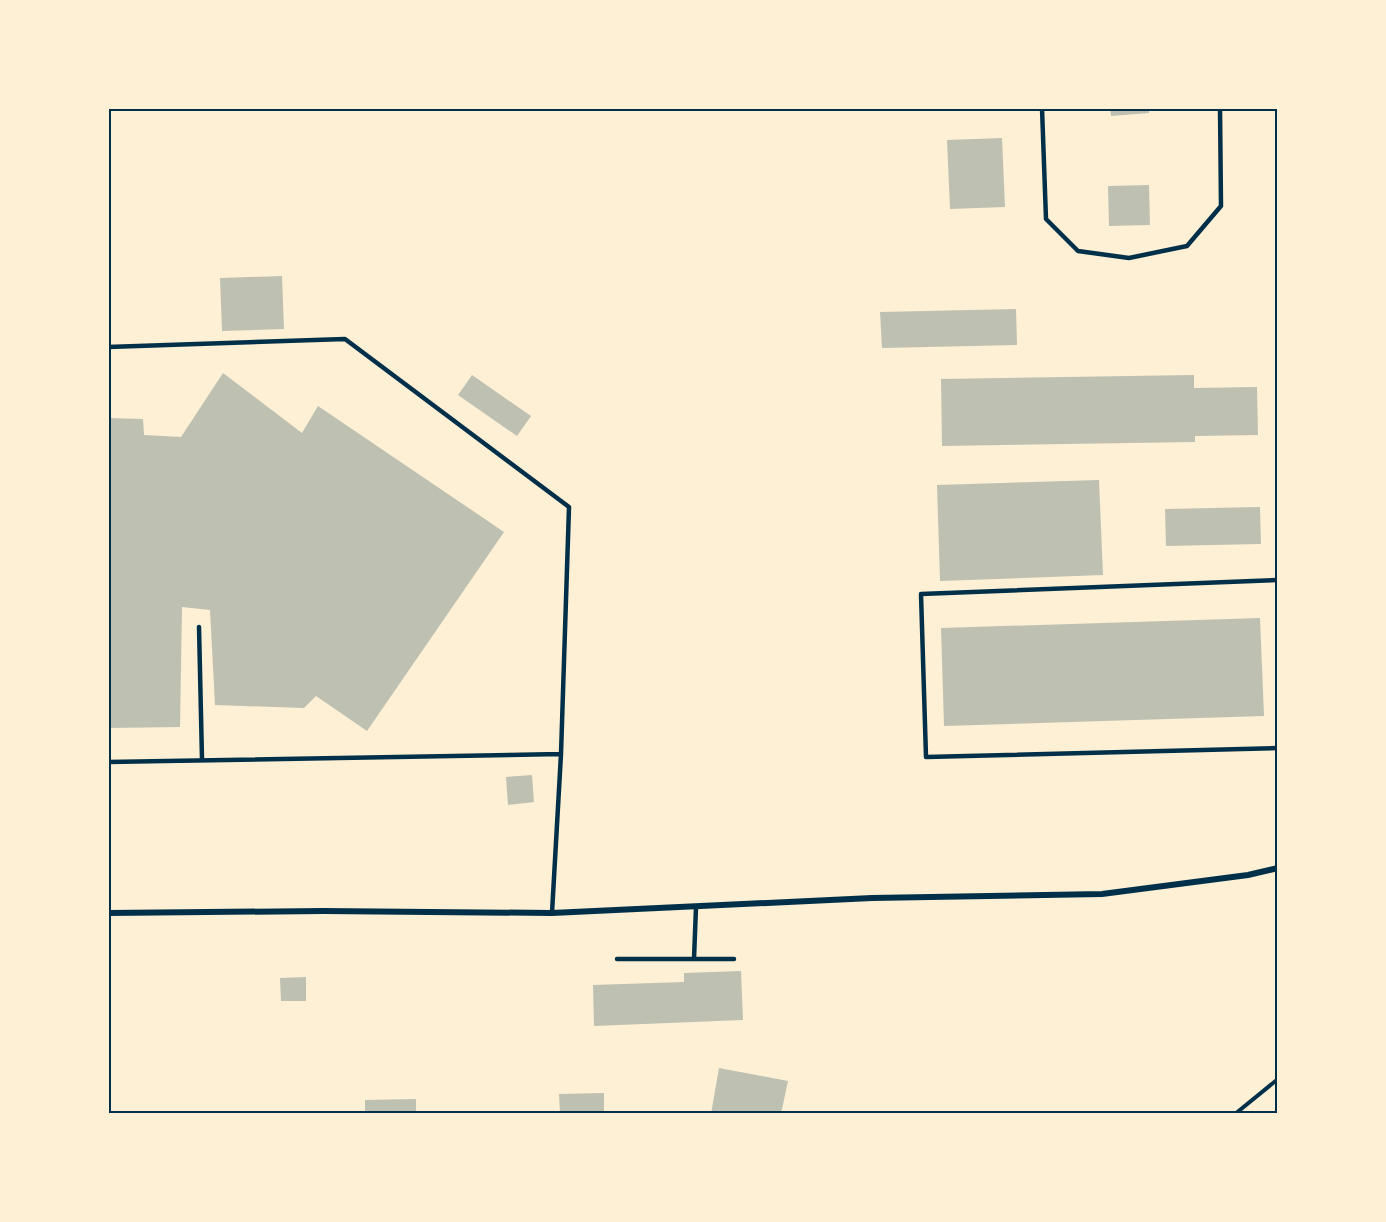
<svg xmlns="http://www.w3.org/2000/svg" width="1386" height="1222" viewBox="0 0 1386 1222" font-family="'Source Sans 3',sans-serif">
<rect width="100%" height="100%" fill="#fdf0d5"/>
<!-- building -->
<path fill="#bec0b2" d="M1110 108H1149V113L1111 116Z
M1002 138 1005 207 950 209 947 140Z
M1149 185 1150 225 1109 226 1108 186Z
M282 276 284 329 222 331 220 278Z
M1016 309 1017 345 882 348 880 312Z
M223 373 302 433 318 406 504 532 367 731 316 696 304 708 215 705 210 610 182 607 180 727 108 728V418L143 419 144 435 181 437Z
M472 375 531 416 517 436 458 395Z
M1194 375V388L1257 387 1258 435 1195 436V442L942 446 941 379Z
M1099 480 1103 575 940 581 937 485Z
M1260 507 1261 544 1166 546 1165 509Z
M1260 618 1264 716 944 726 941 628Z
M532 775 534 802 508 805 506 777Z
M741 971 743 1020 594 1026 593 985 684 982V973Z
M306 977V1001H281L280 978Z
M719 1068 788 1081 781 1114H711Z
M604 1093V1114H560L559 1094Z
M416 1099V1114H365V1100Z"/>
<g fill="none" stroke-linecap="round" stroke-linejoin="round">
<!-- path -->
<path stroke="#003049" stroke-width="4" d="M1235 1114 1278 1079"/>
<!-- service -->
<path stroke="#003049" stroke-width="4.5" d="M1042 108 1046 219 1078 251 1129 258 1187 246 1221 206 1220 108
M108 347 345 339 569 507 561 754 552 913
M1278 580 921 594 926 757 1278 748
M199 627 202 759
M108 762 561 754
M617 959H734
M694 959 696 907"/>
<!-- minor -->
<path stroke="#003049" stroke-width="6" d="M108 913 323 911 552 913 872 898 1102 894 1248 875 1278 868"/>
</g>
<!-- border -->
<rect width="1386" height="1222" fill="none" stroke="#fdf0d5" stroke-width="219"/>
<rect x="110" y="110" width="1166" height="1002" fill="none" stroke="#003049" stroke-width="2"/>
</svg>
